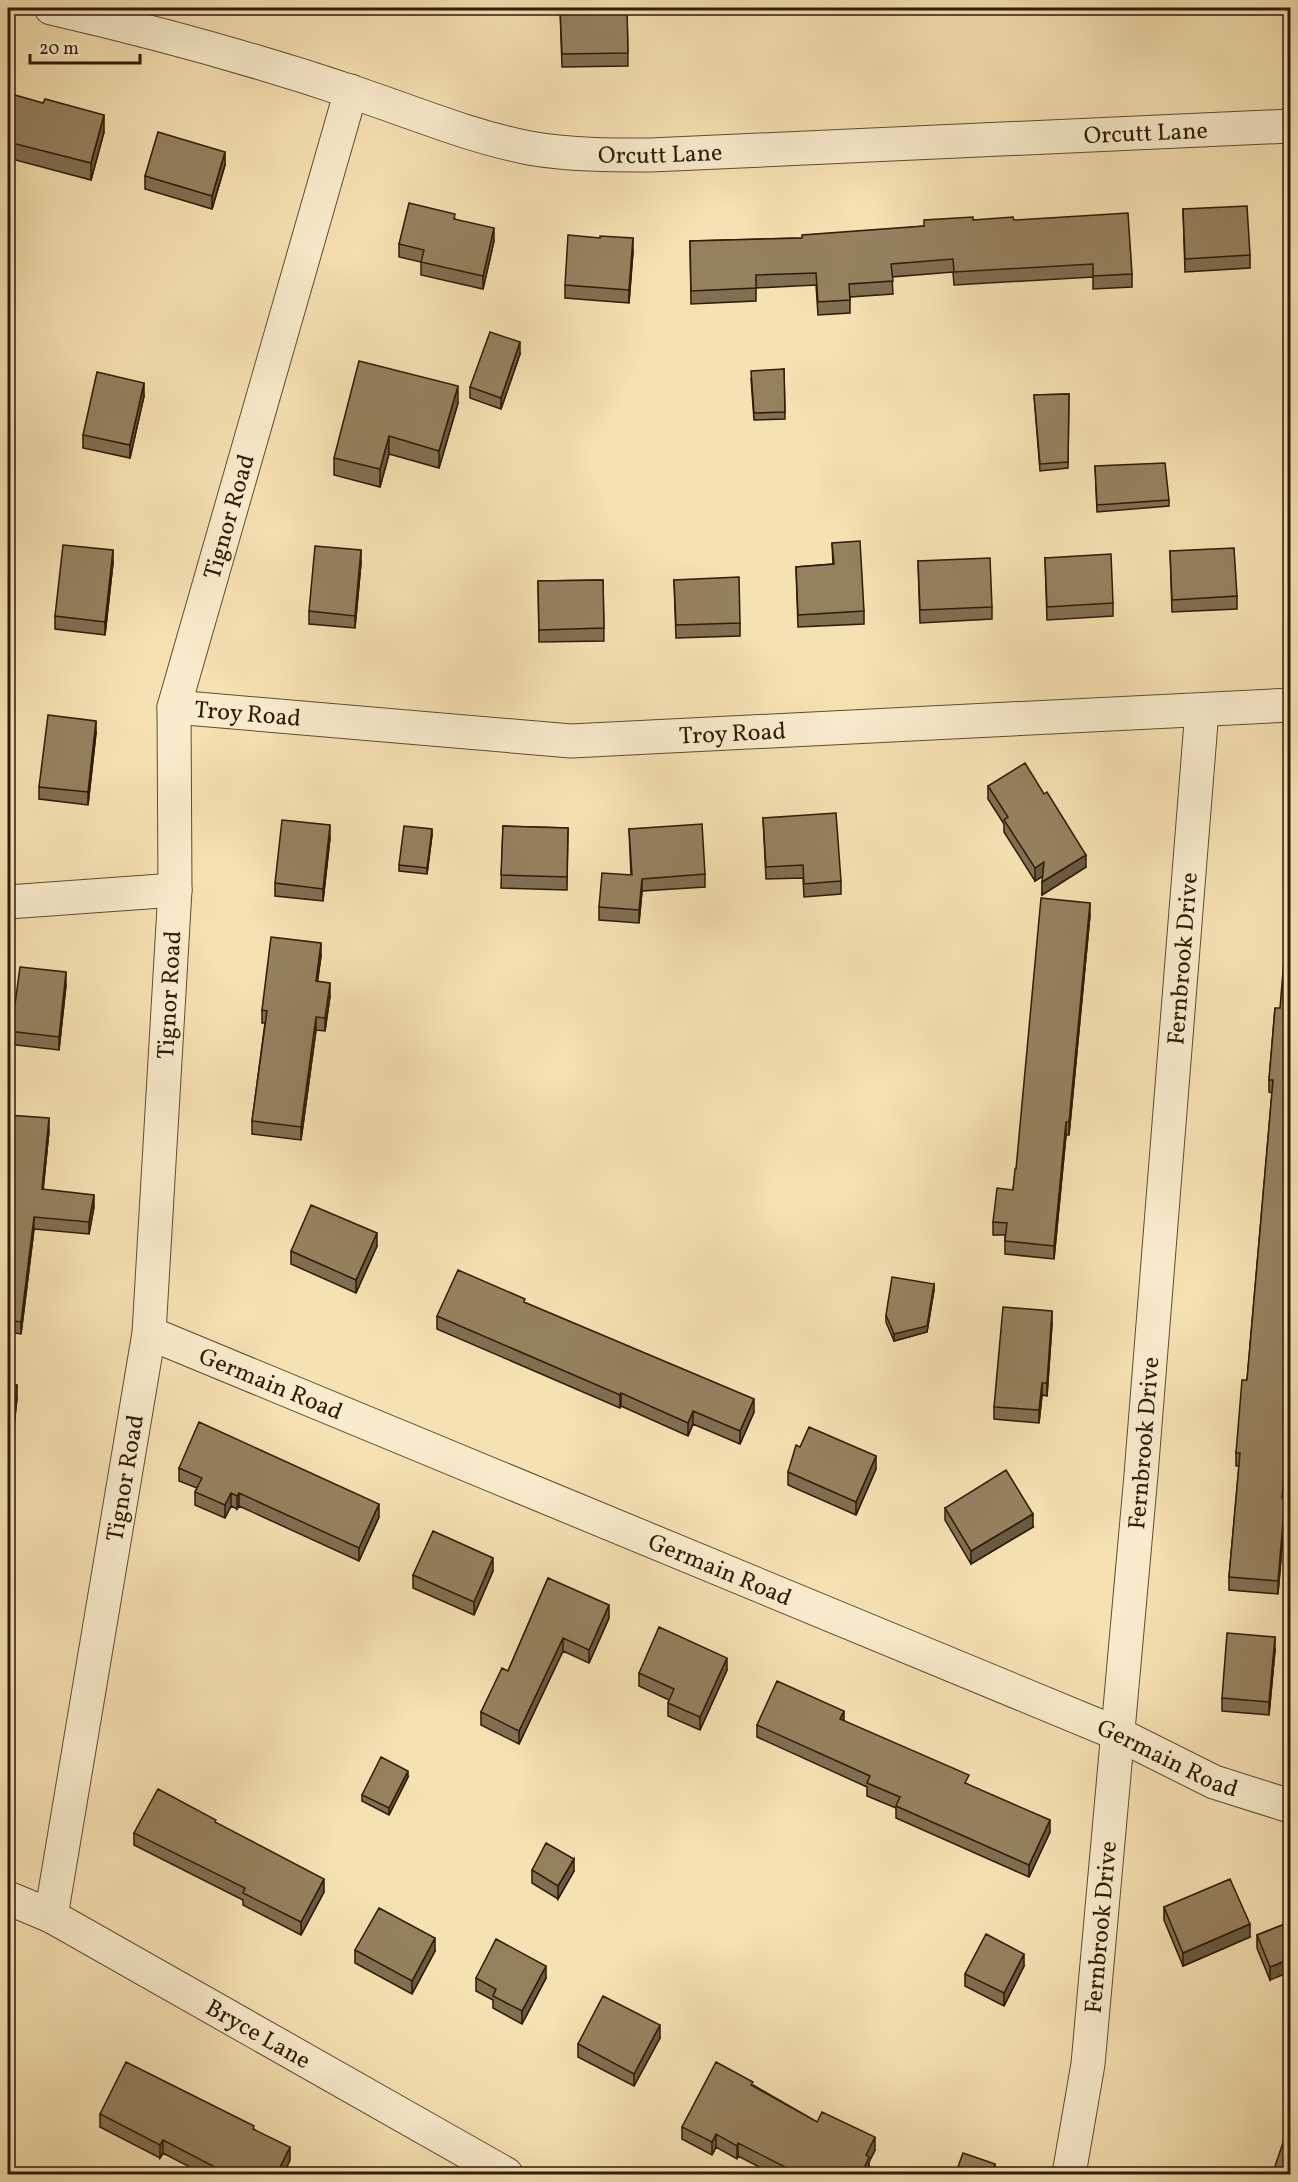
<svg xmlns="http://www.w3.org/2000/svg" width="1298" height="2182" viewBox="0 0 1298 2182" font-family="Vollkorn,serif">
<rect width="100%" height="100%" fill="#f6e1b2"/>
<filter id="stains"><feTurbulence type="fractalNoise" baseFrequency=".00333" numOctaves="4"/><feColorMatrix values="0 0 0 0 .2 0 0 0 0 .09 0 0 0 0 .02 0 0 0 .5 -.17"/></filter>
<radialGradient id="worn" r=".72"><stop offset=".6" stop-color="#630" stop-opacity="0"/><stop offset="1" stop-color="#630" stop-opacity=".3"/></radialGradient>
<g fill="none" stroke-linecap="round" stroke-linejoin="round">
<!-- minor casing -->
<g stroke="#604c31" stroke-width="35">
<g id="minor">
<path id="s1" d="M51 8C151 31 254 59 352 92 410 111 468 136 529 148 569 155 610 155 651 155L1290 126"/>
<path id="s2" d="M174 707 571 741 1290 705"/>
<path d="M8 902 175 890"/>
<path id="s3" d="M149 1333 1116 1733 1214 1782 1290 1806"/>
<path id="s4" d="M8 1898 51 1916 506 2174"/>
<path id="s5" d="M51 1916 149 1333 175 890 174 707 351 91"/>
<path id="s6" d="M1069 2174 1088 2064 1141 1475 1202 710"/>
</g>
</g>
<!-- minor -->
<use href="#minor" stroke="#f9eccd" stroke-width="33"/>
</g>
<!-- wall -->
<path fill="#816f52" stroke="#2e1a06" stroke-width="1.5" d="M560 8H627L628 66 562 67Z
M8 93 104 132 91 180 8 158Z
M225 165 212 209 145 189V176Z
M1183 209 1250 255V268L1185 272Z
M455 219 494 241 483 289 421 275V262L399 257V244Z
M973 220H1014L1132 274V287L1093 289V277L954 285 953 272 892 277 893 294 850 297V313L818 315 816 285 756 288V301L691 304 690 241 802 238 924 226Z
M633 251 629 303 565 298V285Z
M520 354 501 409 470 398V387Z
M784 369 785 419 754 420 751 378Z
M1069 394 1068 468 1040 471 1034 395Z
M144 396 130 458 83 448V435Z
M458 403 439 468 389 454 380 487 334 475V458Z
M1095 466 1169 500V506L1097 512Z
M832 543 864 611V624L798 627 796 567 833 564Z
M1170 551 1237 596V609L1172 612Z
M1045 558 1113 603V616L1047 620Z
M918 561 992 607V619L920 623Z
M113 563 105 635 55 629V616Z
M361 563 355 628 309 624V611Z
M603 580 604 641 539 642 538 581Z
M674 580 740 623V636L676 638Z
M96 733 88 805 39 799V787Z
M988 786 1044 794 1086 867 1042 895 1043 876 1035 881 1004 832V824L988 799Z
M763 818 841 881V894L804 897 803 878 766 879Z
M503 826 568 828 567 890 501 888Z
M629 829 705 874V887L642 891 639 923 599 920V907L631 875Z
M432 835 427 874 399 871V865Z
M330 838 323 901 275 896V883Z
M1090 915 1069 1135H1066L1054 1259 1005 1254V1235H993V1222L1013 1190 1016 1169Z
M321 956 317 982 330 996 325 1031 316 1030 301 1140 252 1134V1121L265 1023H262V1010Z
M66 985 59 1050 8 1044V1003L15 1004Z
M1275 1008 1283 1498 1285 1511 1278 1594 1229 1590V1577L1239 1466H1236V1453L1247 1380 1272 1093 1269 1092V1080Z
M8 1115 49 1131 43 1189 94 1207 89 1234 34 1229 21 1334 8 1332Z
M377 1246 356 1293 291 1264V1251Z
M934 1290 927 1332 894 1341 886 1322V1315Z
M525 1303 754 1412 740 1444 693 1424 688 1436 621 1406 620 1408 437 1329V1316Z
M1052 1324 1047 1396 1042 1395 1039 1423 994 1419V1407Z
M8 1384 17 1398 10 1463H8Z
M800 1447 876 1469 856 1515 788 1485V1472Z
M179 1468 379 1517 359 1561 239 1506 237 1509 231 1506 225 1518 195 1505V1492L197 1488 179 1481Z
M945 1508 1033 1527 971 1564 945 1520Z
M493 1571 474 1615 413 1588V1575Z
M548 1578 609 1618 589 1663 563 1651 519 1744 481 1725V1712L508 1671Z
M1275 1650 1269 1715 1222 1711V1698Z
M727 1670 700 1730 668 1716V1703L669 1700 639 1686V1673Z
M844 1721 969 1785 1050 1832 1029 1877 896 1818V1808L867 1796V1787L757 1737V1725Z
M408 1777 389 1815 362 1801V1795Z
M216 1823 324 1892 301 1935 243 1905V1900L134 1845V1833Z
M532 1870 574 1871 558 1899 532 1883Z
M1164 1907 1250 1937 1183 1966 1164 1920Z
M1290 1922 1270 1980 1257 1948V1935Z
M355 1950 435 1951 412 1994 355 1963Z
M1024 1966 1004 2006 965 1986V1974Z
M476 1978H546L522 2024 493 2008V2000L476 1991Z
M660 2038 634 2086 578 2057V2044Z
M753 2085 817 2122 875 2150 869 2162V2170L867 2175H775L738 2156 737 2159 716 2147 712 2155 682 2139V2127Z
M100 2114 254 2129 290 2160 283 2175H205L163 2153 160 2158 100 2127Z"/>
<!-- shaded-wall -->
<path fill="#695a42" stroke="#2e1a06" stroke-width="1.5" d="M104 115V132L91 180V163Z
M225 152V165L212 209V196Z
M494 228V241L483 289V276Z
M633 238V251L629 303V290Z
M520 342V354L501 409V398Z
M144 383V396L130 458V445Z
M458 386V403L439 468V451Z
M389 436V454L380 487V469Z
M113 550V563L105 635V622Z
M361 550V563L355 628V616Z
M96 721V733L88 805V792Z
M330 825V838L323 901V889Z
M432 829V835L427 874V868Z
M1086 855V867L1042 895V882Z
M1044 862V875L1035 881V868Z
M642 879V891L639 923V910Z
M1090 903V915L1069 1135V1122Z
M321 943V956L316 994V981Z
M66 972V985L59 1050V1037Z
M330 983V996L325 1031V1018Z
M316 1017V1030L301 1140V1127Z
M49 1118V1131L42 1201V1189Z
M1066 1122V1135L1054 1259V1246Z
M94 1195V1207L89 1234V1222Z
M34 1217V1229L21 1334V1322Z
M377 1233V1246L356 1293V1280Z
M934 1284V1290L927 1332 894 1341V1334Z
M1052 1311V1324L1047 1396V1383Z
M1042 1383V1395L1039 1423V1410Z
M17 1385V1398L10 1463V1450Z
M621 1393V1406L620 1408V1395Z
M754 1399V1412L740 1444V1431Z
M1290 1404V1417L1282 1511V1498Z
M693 1411V1424L688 1436V1423Z
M876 1456V1469L856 1515V1502Z
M231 1493V1506L225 1518V1505Z
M239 1493V1506L237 1509V1496Z
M1285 1498V1511L1278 1594V1581Z
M379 1504V1517L359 1561V1548Z
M1033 1514V1527L971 1564V1551Z
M493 1558V1571L474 1615V1602Z
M609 1605V1618L589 1663V1650Z
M1275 1637V1650L1269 1715V1702Z
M563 1638V1651L519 1744V1731Z
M727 1658V1670L700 1730V1717Z
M844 1711V1723L840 1719Z
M408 1771V1777L389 1815V1808Z
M1050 1820V1832L1029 1877V1865Z
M574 1859V1871L558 1899V1886Z
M324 1879V1892L301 1935V1922Z
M1250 1924V1937L1183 1966V1953Z
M435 1938V1951L412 1994V1981Z
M1024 1954V1966L1004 2006V1993Z
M1290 1959V1972L1270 1980V1967Z
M546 1966V1978L522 2024V2011Z
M660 2025V2038L634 2086V2074Z
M716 2134V2147L712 2155V2142Z
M875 2137V2150L869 2162V2170L867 2175H861L866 2155Z
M163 2140V2153L160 2158V2145Z
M738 2143V2156L737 2159V2146Z
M290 2147V2160L283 2175H276Z
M995 2164V2175H991Z"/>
<!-- building -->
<path fill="#96815f" stroke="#2e1a06" stroke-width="1.5" d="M560 8H627L628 53 562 54Z
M8 93 43 103 45 99 104 115 91 163 8 142Z
M158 132 225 152 212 196 145 176Z
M409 203 455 214 454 219 494 228 483 276 421 262 424 250 399 244Z
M1247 206 1250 255 1185 259 1183 209Z
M1128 213 1132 274 1093 276V264L954 272 953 259 891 264 893 281 849 284 850 300 818 302 816 273 756 275V288L691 291 690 241 802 238V235L924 226V220L973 217V220L1013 217 1014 220Z
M568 235 600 238V236L633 238 629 290 565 285Z
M490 332 520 342 501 398 470 387Z
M359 361 458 386 439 451 389 436 380 469 334 458Z
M784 369 785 412 754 413 751 371Z
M97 372 144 383 130 445 83 435Z
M1069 394 1068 462 1040 464 1034 395Z
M1165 463 1169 500 1097 505 1095 466Z
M860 541 864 611 798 615 796 567 834 564 832 543Z
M63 545 113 550 105 622 55 616Z
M315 546 361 550 355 616 309 611Z
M1234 548 1237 596 1172 600 1170 551Z
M1111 554 1113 603 1047 607 1045 558Z
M990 558 992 607 920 610 918 561Z
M739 577 740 623 676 625 674 580Z
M603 580 604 628 539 630 538 581Z
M48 715 96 721 88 792 39 787Z
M1025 763 1044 794 1047 792 1086 855 1042 882 1044 862 1035 868 1004 820 1008 817 988 786Z
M836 813 841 881 804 884 803 865 766 867 763 818Z
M282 820 330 825 323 889 275 883Z
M702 824 705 874 642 879 639 910 599 907 602 873 632 875 629 829Z
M404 826 432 829 427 868 399 865Z
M503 826 568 828 567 877 501 875Z
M1290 887V1404L1282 1498H1285L1278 1581 1229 1577 1240 1453H1236L1242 1380H1247L1273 1080H1269L1275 1008H1280Z
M1041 898 1090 903 1069 1122H1066L1054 1246 1005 1241 1007 1223 993 1222 997 1188 1013 1190 1015 1169H1016Z
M271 937 321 943 316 981 330 983 325 1018 316 1017 301 1127 252 1121 267 1011 262 1010Z
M20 967 66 972 59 1037 8 1031V1003L15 1004Z
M8 1115 49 1118 42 1189 94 1195 89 1222 34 1217 21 1322 8 1320Z
M311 1205 377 1233 356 1280 291 1251Z
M458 1270 525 1299 524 1302 754 1399 740 1431 693 1411 688 1423 621 1393 620 1395 437 1316Z
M892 1277 934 1284 927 1326 894 1334 886 1315Z
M1003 1307 1052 1311 1047 1383H1042L1039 1410 994 1407Z
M8 1384 17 1385 10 1450H8Z
M199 1422 379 1504 359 1548 239 1493 237 1496 231 1493 225 1505 195 1492 202 1478 179 1468Z
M809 1427 876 1456 856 1502 788 1472 796 1445 800 1447Z
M1006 1470 1033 1514 971 1551 945 1508Z
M433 1531 493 1558 474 1602 413 1575Z
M548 1578 609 1605 589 1650 563 1638 519 1731 481 1712 502 1668 508 1671Z
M659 1627 727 1658 700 1717 668 1703 674 1689 639 1673Z
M1227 1633 1275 1637 1269 1702 1222 1698Z
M777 1681 844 1711 840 1719 969 1775 965 1783 1050 1820 1029 1865 896 1806 900 1797 867 1783 870 1776 757 1725Z
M381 1757 408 1771 389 1808 362 1795Z
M158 1789 216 1820 215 1822 324 1879 301 1922 243 1893 245 1888 134 1833Z
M546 1843 574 1859 558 1886 532 1870Z
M1230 1879 1250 1924 1183 1953 1164 1907Z
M379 1908 435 1938 412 1981 355 1950Z
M1290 1922V1959L1270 1967 1257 1935Z
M986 1934 1024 1954 1004 1993 965 1974Z
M496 1939 546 1966 522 2011 493 1996 496 1989 476 1978Z
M603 1996 660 2025 634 2074 578 2044Z
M126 2062 254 2126 253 2129 290 2147 276 2175H230L163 2140 160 2145 100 2114Z
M716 2062 753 2082 751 2085 817 2122 822 2112 875 2137 866 2155 869 2157 861 2175H792L793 2171 738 2143 737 2146 716 2134 712 2142 682 2127Z
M1287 2131 1290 2133V2175H1272Z
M963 2153 995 2164 991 2175H955Z"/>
<g text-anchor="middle" stroke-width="5" stroke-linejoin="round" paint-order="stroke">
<!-- street labels -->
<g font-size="24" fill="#2e1a06" stroke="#f9eccd">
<text dy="8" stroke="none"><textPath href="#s1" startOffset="1116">Orcutt Lane</textPath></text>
<text dy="8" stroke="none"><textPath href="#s1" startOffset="630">Orcutt Lane</textPath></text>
<text dy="8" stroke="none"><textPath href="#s5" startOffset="1416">Tignor Road</textPath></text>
<text dy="8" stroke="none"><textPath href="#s2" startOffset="74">Troy Road</textPath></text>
<text dy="8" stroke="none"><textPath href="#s2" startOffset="560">Troy Road</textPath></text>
<text dy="8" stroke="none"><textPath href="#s6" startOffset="1221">Fernbrook Drive</textPath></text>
<text dy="8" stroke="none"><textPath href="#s5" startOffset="930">Tignor Road</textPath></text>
<text dy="8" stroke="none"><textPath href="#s3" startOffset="132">Germain Road</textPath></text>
<text dy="8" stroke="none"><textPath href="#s6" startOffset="735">Fernbrook Drive</textPath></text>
<text dy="8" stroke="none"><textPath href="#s5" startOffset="444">Tignor Road</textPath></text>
<text dy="8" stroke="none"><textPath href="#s3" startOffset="618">Germain Road</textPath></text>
<text dy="8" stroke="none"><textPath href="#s3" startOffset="1104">Germain Road</textPath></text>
<text dy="8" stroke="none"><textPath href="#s6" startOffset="249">Fernbrook Drive</textPath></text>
<text dy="8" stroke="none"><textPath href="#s4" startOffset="285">Bryce Lane</textPath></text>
</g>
</g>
<!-- margin -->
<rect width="1298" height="2182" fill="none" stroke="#f6e1b2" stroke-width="30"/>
<rect x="9" y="9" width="1280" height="2164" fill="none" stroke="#2e1a06" stroke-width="3"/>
<rect x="15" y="15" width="1268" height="2152" fill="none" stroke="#2e1a06" stroke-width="1.5"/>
<!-- scale -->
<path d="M30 54v9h110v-9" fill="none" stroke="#2e1a06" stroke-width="3"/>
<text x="39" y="54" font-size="18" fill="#2e1a06" stroke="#f9eccd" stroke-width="4.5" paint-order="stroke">20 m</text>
<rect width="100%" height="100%" filter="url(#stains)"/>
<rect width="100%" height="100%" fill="url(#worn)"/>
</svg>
